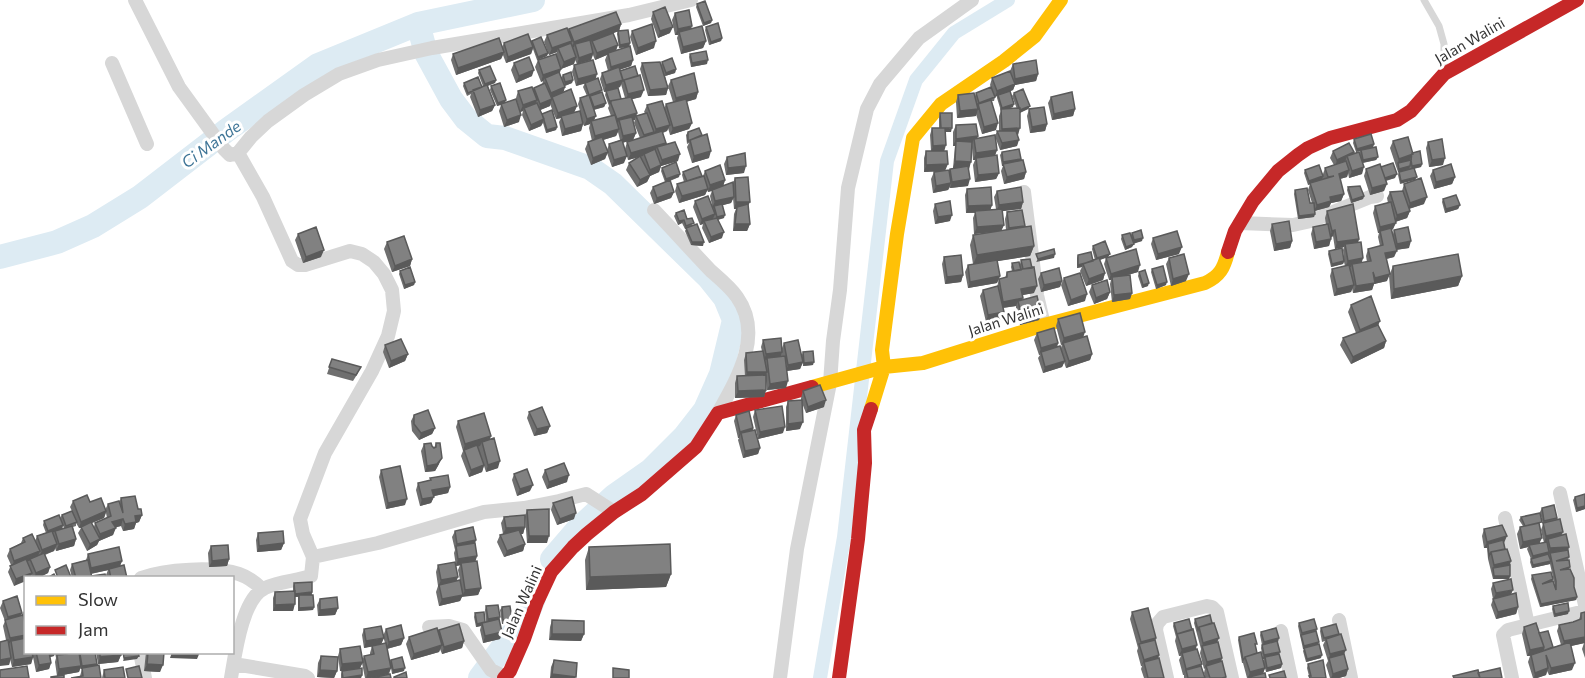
<svg xmlns="http://www.w3.org/2000/svg" width="1585" height="678" viewBox="0 0 1585 678" font-family="Commissioner,sans-serif">
<rect width="100%" height="100%" fill="#fff"/>
<g fill="none" stroke-linecap="round" stroke-linejoin="round">
<!-- canal -->
<path stroke="#ddebf3" stroke-width="14" d="M820 678 844 537 887 161 916 80 954 33 1008 0"/>
<!-- river -->
<path stroke="#ddebf3" stroke-width="24" d="M533 0 418 24 426 53 451 99 466 119 487 136 505 138 590 168 613 184 709 278 725 298 734 320 721 374 705 410 684 437 651 470 614 496 577 530 552 559
M0 257 57 242 93 226 140 197 227 130 318 65 418 24
M480 678 528 613 534 598"/>
<!-- lane -->
<path stroke="#d7d7d7" stroke-width="7" d="M1424 0 1439 26 1444 44V71"/>
<!-- street -->
<path stroke="#d7d7d7" stroke-width="14" d="M135 0 179 87 224 149 230 155 238 153 251 137 268 121 304 95 339 74 378 60 432 48 629 15 691 0
M112 63 147 144
M238 153 263 197 292 261 298 265H305L350 251 362 254 374 262 384 274 392 290 394 311 388 336 372 371 325 453 300 519 303 534 313 557
M1024 192 1037 295 1044 325
M654 210C673 230 692 251 711 271 720 279 730 287 737 297 764 335 737 379 718 413
M1240 223 1293 225 1311 221 1370 197 1377 196
M1560 493 1585 605
M1505 518 1528 625
M141 578C165 569 215 566 239 574 248 577 255 582 262 589
M1339 620 1351 678
M429 627 449 626 463 630 491 670 505 677
M1281 631 1291 678
M140 652 145 678
M234 664 305 676 308 678
M231 678C235 655 242 598 265 588 280 581 296 581 311 576L313 557 378 543 484 512 524 508 559 501 586 494 614 512
M780 678 797 549 830 383 833 341 840 290 848 188 867 109 880 84 919 38 972 0
M1167 678 1156 630 1157 624 1163 617 1207 606 1212 607 1217 612 1232 678
M1512 678 1503 635 1508 630 1585 611"/>
<!-- slow -->
<path stroke="#ffc107" stroke-width="14" d="M812 387 884 367 923 363 1044 325 1205 283C1220 276 1224 268 1228 252
M871 409 884 367 882 350 897 234 913 138 941 104 1004 61 1035 36 1061 0"/>
<!-- jam -->
<path stroke="#c62828" stroke-width="14" d="M1228 252 1235 231 1253 201 1278 171 1298 155 1308 148 1330 138 1397 120 1411 111 1444 74 1577 0
M504 678 510 671 524 639 537 602 551 572 573 547 587 534 614 512 642 494 696 447 718 413 812 387
M839 678 858 539 865 463 864 430 871 409"/>
</g>
<!-- wall -->
<path fill="#6f6f6f" fill-rule="evenodd" d="M697 4 712 20 711 23 703 26 696 7Z
M653 12 670 33 658 38 651 19Z
M675 13 706 41 703 48 681 54 677 38 678 35H675L672 20Z
M621 24 619 31 613 33 616 51 627 47 619 48 617 34 618 31 630 43 629 46 633 60 631 66 619 70 641 97 632 99 637 113 635 120H632L636 133 633 140 622 143 624 163 612 167 607 153 605 159 591 165 585 149 588 142 592 141 589 128 590 124 584 126 581 116 583 124 581 131 562 136 559 122 561 118 556 119 550 104V106L540 110 542 114 557 127 556 130 546 133 543 123 541 126 529 131 522 115 523 111 520 112 516 98 518 91 533 90 534 88 542 85 543 81 541 82 535 67 538 60 556 54 557 52 549 55 544 42 547 35 568 32 569 29ZM593 55 595 60 607 55 605 60 608 71 602 73 600 79 604 92 620 87 621 84 625 98 621 99 606 91 605 95 609 106 608 108 611 116 594 121V110L604 107 606 103 595 79 574 65 572 72 576 86 585 83 583 87 587 96 580 98 578 104 580 111 574 112 577 106 563 92 565 86 572 83 573 80 563 75 561 78 559 73 561 69 559 62 561 69 574 64 575 60 577 64 591 60ZM618 132 620 140 609 144 607 150 603 140 616 136Z
M706 27 722 38 721 41 709 45 705 30Z
M632 31 654 48 636 55 630 37Z
M532 41 548 53 547 56 537 60 533 49 531 54 506 63 503 55 501 59 456 75 451 60 453 54 502 47 504 43 532 42Z
M690 54 707 64 691 67 689 57Z
M662 62 676 69 675 73 665 76 668 88 666 95 648 96 640 69 642 63 661 65Z
M514 63 532 76 516 83 511 70Z
M1013 64 1038 74 1036 81 1015 85 1013 90 1010 91 1013 107 1007 109H1017L1012 96 1014 93 1030 106 1028 109 1020 113 1017 146 1000 150 996 139 997 150 995 156 999 173 996 179 975 182 973 165 975 160H973L972 148 969 169 968 186 950 188V187L948 190 933 193 931 179 934 172 939 171 924 172V158L926 151H931L930 135 932 128H939V117L940 113 951 132H945L944 151 945 170 949 173 950 169 956 168H953L955 146H953V132L956 125 978 136 977 138 995 136 997 131H999V116L1001 111 997 98V96L995 97 990 85 992 78 1010 71Z
M479 70 496 80 495 83 488 86 495 105 492 111 478 117 470 97 471 94 467 96 463 86 464 83 483 86 478 73Z
M671 80 698 92 696 99 686 102 692 123 689 129 670 135 668 128 667 131 663 133 666 143 665 145 678 161 661 166 659 172 650 176 647 182 637 187 626 170 629 163 639 157 628 160 625 149 627 142 640 138 634 123 636 116 645 113 644 112 647 105 664 109 666 104 673 102 668 86Z
M491 86 505 103 519 122 504 127 499 111 501 105 497 106 490 90Z
M976 93 995 97 994 101H992L996 130 982 134 976 114V116L957 118 956 102 958 95 975 96Z
M1051 97 1075 109 1073 116 1052 120 1048 103Z
M1029 109 1047 124 1045 131 1030 133 1027 116Z
M688 132 709 158 692 163 687 147 689 143 687 144 686 135Z
M1354 139 1374 144 1373 147 1378 157 1376 160 1363 163 1362 174 1349 178 1348 173 1347 177 1340 179 1344 194 1341 201 1331 203 1329 207 1315 211 1314 217 1298 219 1294 194 1295 190 1310 203H1312L1308 190 1310 184 1308 185 1304 173 1305 170 1323 174 1325 168 1334 165 1330 158 1333 151 1353 154 1359 153 1360 151 1356 152 1353 143Z
M1393 141 1412 153 1422 164 1421 167 1414 169 1400 184 1398 175 1399 172 1404 171 1398 172 1390 148Z
M1428 142 1443 165 1429 167 1426 148Z
M1002 152 1021 159V160L1026 172 1024 179 1004 184 1001 171 1003 166H1002L1000 155Z
M727 157 744 173 726 175 724 164Z
M1381 167 1395 178 1386 181 1384 191 1370 195 1364 176 1366 169Z
M662 168 679 177 670 181 674 192 671 198 654 204 650 193 653 187 665 182 661 171Z
M1433 170 1455 177 1452 184 1434 189 1430 176Z
M705 171 725 180 723 186 733 183 735 178 748 206 750 224 747 231H733L734 214 736 209H734L733 198 731 203 723 205 724 218 718 220 722 238 709 243 702 228 703 224 700 225 693 207 695 201 712 205 710 196 712 191 708 192 707 190 705 195 679 203 675 191 677 184 684 182 682 175 683 172 702 177 703 176Z
M1404 184 1424 204 1409 209 1410 211 1407 218 1395 222 1393 229 1392 230 1393 234 1394 230 1409 248 1396 250 1394 257 1386 259 1387 281 1374 284 1372 290 1353 293 1352 288 1351 292 1334 296 1330 276 1332 269 1345 266 1344 262 1343 264 1331 267 1328 254 1329 251 1344 258 1343 250 1344 247 1335 249 1333 236 1331 238 1329 246 1314 249 1311 234 1313 227 1326 225 1325 218 1327 211 1359 239 1358 242 1363 258 1361 263 1367 262 1366 256 1368 249 1380 246 1378 237 1379 233H1378L1373 213 1375 206 1388 203 1387 198 1390 192 1402 191Z
M1348 187 1364 196 1363 199 1351 203 1347 190Z
M967 189 992 205 990 210 996 209 994 197 997 191 1023 202 1021 209 1002 211 1004 225 1001 231 1006 230 1005 219 1007 212 1024 227 1034 246 1030 256 997 261 1000 276 997 283 968 288 965 272 968 265 973 264 970 245 973 235 995 232 974 234 973 218 975 213H966L965 195Z
M1443 199 1460 205 1458 209 1445 213 1442 202Z
M935 204 950 221 935 224 933 211Z
M676 213 687 219 693 226 703 246 691 245 685 231 686 229H685L682 223 678 225 674 216Z
M1272 224 1292 241 1290 248 1274 251 1270 231Z
M1132 233 1142 241 1133 243 1132 247 1125 250 1121 239 1122 235H1131Z
M298 234 321 257 303 263 295 240Z
M1153 238 1179 254 1156 260 1151 244Z
M387 242 412 259 410 266 392 272 384 249Z
M1093 246 1110 254 1108 257 1100 260 1105 273 1103 280 1086 286 1080 271 1082 267 1077 268V258L1078 255 1093 261 1095 260 1092 249Z
M944 257 963 275 961 282 945 284 942 264Z
M1106 258 1138 272 1125 276 1132 293 1130 299 1112 302 1110 284 1111 280H1109L1104 264Z
M1169 258 1186 281 1171 286 1166 264Z
M1021 260 1034 293 1022 295V300L1041 313 1039 320 1020 325 1016 308V306L1003 308 1004 312 1002 319 986 322 980 296 983 290 997 287 999 279 1005 278 1007 272 1012 271 1011 267 1012 263 1020 264Z
M1393 266 1462 276 1458 286 1391 299 1389 276Z
M1152 269 1166 285 1156 289 1151 272Z
M400 271 415 282 414 285 404 289 399 274Z
M1139 272 1148 286 1142 288 1138 276Z
M1041 273 1062 281 1060 287 1041 292 1038 279Z
M1064 278 1085 301 1068 306 1061 285Z
M1092 285 1110 292 1107 299 1094 304 1089 292Z
M1351 305 1378 326 1386 341 1384 348 1351 364 1340 345 1343 338 1356 333 1348 312Z
M1058 319 1083 337 1092 354 1090 360 1066 368 1064 362 1062 367 1043 373 1038 358 1040 355H1039L1034 340 1037 333 1058 343 1057 347 1061 348 1062 344 1061 345 1056 326Z
M763 340 782 348 784 343 803 362 800 369 787 371 786 388 767 390 766 381V390L764 397 735 398V383L737 376H745L744 360 746 353 762 351 761 347Z
M385 345 408 354 405 361 389 368 383 352Z
M803 352 813 365 803 366 802 355Z
M332 359 358 373 353 381 327 374Z
M803 391 824 407 806 413 802 403 800 429 786 431V407L788 401 801 400V398Z
M755 410 783 433 758 439 753 417Z
M529 412 550 426 547 433 534 436 527 418Z
M414 415 435 428 432 434 419 440 412 431 411 421Z
M736 415 753 428V430L760 448 758 454 743 458 738 440 739 438H738L734 421Z
M458 421 490 440 498 468 486 472 484 466 482 472 469 477 461 456 463 451 456 427Z
M436 443 439 464 435 471 425 472 421 451 424 444 434 448Z
M381 470 405 505 386 509 379 477Z
M545 470 567 482 547 489 542 477Z
M514 474 530 491 517 496 512 480Z
M430 478 450 487 448 493 434 496 431 503 420 506 416 490 418 483 430 480Z
M1585 494V509L1576 512 1573 500 1575 497Z
M121 498 138 509 142 515 139 522 136 523 134 529 123 531 121 526 115 527 113 535 99 541 97 545 87 551 78 533 81 528H79L76 523V526L73 527 76 539 74 546 56 551 55 548 54 551 45 555 50 567 48 573 38 578H32L31 575 30 578H26L14 586 8 572 11 565 7 556 10 549 21 543 23 538 35 541 37 536 46 533 43 525 44 521 63 525 62 529 64 528 60 518 62 515 72 511 70 507 73 501 90 502 105 510 108 504 119 503ZM106 513 107 518 95 523 94 527 92 523 104 518Z
M553 503 574 519 557 525 551 510Z
M1542 508 1557 518V520L1561 536 1569 547 1568 550 1569 557 1568 560 1570 567 1569 569 1577 597 1576 600 1540 607 1531 579 1532 575 1553 579 1552 582 1555 586 1550 564 1532 568 1530 562 1531 559 1527 549 1528 547 1520 549 1517 534 1520 527 1523 526 1519 520 1521 517 1540 525 1539 526 1540 543H1544L1541 530 1543 524 1540 512Z
M527 510 547 543H527L525 516Z
M504 517 525 527 523 534H521L525 544 523 551 504 557 497 542 500 535 503 534 501 523Z
M1484 529 1504 543 1505 549 1510 565V576L1509 579H1493L1488 559 1487 548H1484L1482 536Z
M455 531 476 540 475 543 477 556 475 561 481 588 478 595 462 596 460 601 439 606 436 592 438 586 436 572 438 565 458 577 456 581 461 585 458 570 460 565 456 566 454 553 455 550 452 537Z
M258 533 284 543 281 550 257 552 256 540Z
M211 546 229 559 227 566 209 567 208 553Z
M589 547 671 574 666 587 586 590 585 560Z
M88 554 122 561 120 566 127 578H107L106 575 108 570 91 574 92 577 106 578H72L70 570 72 564 86 560Z
M294 583 312 592V595L314 607 313 610 298 611V597H295L293 611H273V598L275 592 293 591V586Z
M1493 583 1518 607 1516 614 1496 619 1491 605 1493 599 1491 589Z
M320 599 338 608 335 615 318 616 317 605Z
M3 601 21 616 24 611 26 610V652H67V654H69V652H95L96 665 101 678 80 676 82 669 80 668 79 672 57 676 55 662 56 658 55 653 54 656 50 657 51 663 49 669 36 672 33 657 31 664 12 667 10 659 9 665 6 640 3 626 5 621 0 608Z
M486 606 499 619 502 632 500 639 483 643 480 630 481 626 476 627 474 617 475 613 485 622H486L485 610Z
M1553 606 1568 614 1554 617 1552 609Z
M502 607 512 619 511 623 502 624 500 610Z
M1132 612 1156 638 1155 641 1159 655 1158 658 1164 678H1144L1141 669 1142 666H1141L1137 651 1138 648 1130 619Z
M1585 612V658L1582 649 1584 643 1571 646 1572 670 1549 675 1547 671 1546 675 1537 678H1533L1528 662 1530 656H1527L1522 634 1524 627 1539 633 1553 647 1561 645 1557 631 1559 625 1573 622 1579 620 1581 613Z
M1195 619 1217 642 1222 658 1221 662 1226 678H1205L1204 673 1205 668 1204 669 1200 653 1201 649 1194 623Z
M552 620 584 634 581 641 549 640 550 627Z
M1174 623 1196 649 1205 678H1184V675H1183L1179 660 1181 656H1179L1175 641 1176 637 1173 626Z
M1299 623 1317 629 1316 631 1318 644 1321 658 1306 662 1303 651 1304 649H1303L1298 626Z
M1321 628 1344 654 1348 669 1346 676 1339 678H1330L1326 665 1328 661 1323 645 1325 641 1322 642 1320 631Z
M364 629 381 644 385 643 383 636 386 629 404 638 401 645 387 649 390 663 391 660 404 671 392 674 391 668 389 674 371 678H341V674L342 671H340L338 656 340 649 362 661 364 656 370 655V653L372 646 364 648 362 635ZM362 663 365 678H361L362 675 360 668Z
M439 630 464 641 462 648 442 654 440 649 439 652 411 660 406 644 409 637 438 633Z
M1261 632 1278 642 1279 654 1282 664 1281 668 1266 672 1265 668 1263 673 1266 678H1247L1243 663H1242L1238 640 1239 637 1256 647 1257 653 1263 661 1264 659H1263L1261 648 1262 645 1260 635Z
M96 652H121V655L118 662 98 664Z
M146 652H164L160 672 144 671Z
M321 656 337 671 334 678 317 677 318 663Z
M554 660 575 678H550L551 667Z
M1308 664 1326 678H1309V676L1307 668Z
M104 670 125 678H102Z"/>
<!-- shaded-wall -->
<path fill="#5a5a5a" d="M712 20 711 23 703 26 704 23Z
M621 24 619 31 576 47 575 44 574 47 571 48 574 42Z
M692 26 690 32H679L678 35H675L678 29Z
M673 27 670 33 658 38 660 31Z
M722 38 721 41 709 45 711 42Z
M572 41 569 48H558L557 52 549 55 552 48Z
M656 41 654 48 636 55 638 48Z
M706 41 703 48 681 54 683 47Z
M630 43 629 47 619 48 620 45Z
M618 45 616 51 595 60 597 53Z
M533 47 531 54 506 63 508 57Z
M504 52 501 59 456 75 458 68Z
M548 53 547 56 537 60 538 57Z
M593 53 591 60 577 64 579 58Z
M576 57 574 64 561 69 564 62Z
M633 60 631 66 609 73 611 67Z
M708 60 707 64 691 67 692 63Z
M561 69 559 76 545 78 543 81 541 82 543 75Z
M676 69 675 73 665 76 666 73Z
M534 70 532 76 516 83 519 76Z
M597 74 595 81 576 86 578 79Z
M1038 74 1036 81 1015 85 1013 90 998 96V95L997 96 995 97 997 91 1013 84 1015 79Z
M496 80 495 83 483 87 485 84Z
M573 80 572 83 564 86 565 82Z
M623 80 620 87 604 92 606 85Z
M565 87 563 94 548 100 551 93Z
M668 88 666 95 648 96 650 90Z
M644 90 641 97 625 101 628 94Z
M698 92 696 99 674 105 676 98Z
M552 99 550 106 538 111 540 104Z
M506 100 505 103 497 106 498 103Z
M537 100 534 107 524 108 523 111 520 112 523 105Z
M606 103 604 107 592 110 594 107Z
M1014 104 1013 107 1001 111 1002 108Z
M495 105 492 111 478 117 480 110Z
M577 106 574 113 561 116V118L556 119 558 113Z
M1030 106 1028 109 1019 113 1020 110Z
M978 109 976 116 957 118 960 111Z
M1075 109 1073 116 1052 120 1054 114Z
M637 113 635 120 620 124 619 120 618 124 615 125 617 119Z
M521 115 519 122 504 127 507 120Z
M596 116 593 123 591 121 590 124 584 126 587 119Z
M544 119 541 126 529 131 531 125Z
M692 123 689 129 670 135 673 128Z
M998 123 996 130 982 134 984 127Z
M583 124 581 131 562 136 565 129Z
M1047 124 1045 131 1030 133 1032 127Z
M670 125 667 131 653 135 656 129Z
M557 127 556 130 546 133 547 130Z
M952 128 951 132H940L941 129Z
M1020 128 1018 135 1000 136 1002 129Z
M619 129 616 136 593 143 595 136Z
M636 133 633 140 621 143 623 136Z
M978 136 976 143 974 139 972 143 956 141 955 146H953L956 139Z
M1019 140 1017 146 1000 150 1002 143Z
M666 143 663 149 657 147 655 152 644 154 643 156 628 160 631 153Z
M1374 144 1373 147 1356 152 1357 149Z
M946 145 944 152H931L933 146Z
M997 150 994 157 976 158 975 160H973L976 153Z
M711 151 709 158 692 163 694 156Z
M608 152 605 159 591 165 593 158Z
M1354 152 1352 158 1347 156 1345 162 1335 167 1337 160Z
M680 154 678 161 661 166 659 172 650 176 647 182 637 187 640 180 648 176 650 170 660 166 662 160Z
M1413 154 1409 161 1398 163 1397 166 1399 159Z
M627 156 624 163 612 167 614 160Z
M1378 157 1376 160 1361 163 1363 160Z
M1445 158 1443 165 1429 167 1432 160Z
M1021 159 1020 162 1002 166 1003 162Z
M955 161 971 162 969 169 953 168Z
M948 164 945 171 924 172 926 165Z
M1422 164 1421 167 1411 169 1412 166Z
M746 166 744 173 726 175 728 168Z
M1410 166 1409 170 1398 172 1399 169Z
M1364 167 1362 174 1349 178 1352 171Z
M1349 170 1347 177 1336 180 1339 174Z
M1026 172 1024 179 1004 184 1007 177Z
M999 173 996 179 975 182 978 175Z
M680 174 679 177 665 182 666 179Z
M1397 174 1395 178 1383 181 1384 178Z
M1323 176 1322 180 1308 185 1309 181Z
M1417 177 1415 180 1400 184 1401 181Z
M1455 177 1452 184 1434 189 1436 182Z
M970 179 968 186 950 188 952 182Z
M725 180 723 187 708 192 710 185Z
M951 183 948 190 933 193 936 186Z
M1387 184 1384 191 1370 195 1372 188Z
M708 189 705 195 679 203 682 196Z
M674 192 671 198 654 204 657 198Z
M1344 194 1341 201 1331 203 1329 207 1314 211 1317 205 1330 197Z
M1364 196 1363 199 1351 203 1352 200Z
M734 197 731 203 712 208 715 201Z
M1427 197 1424 204 1408 209 1410 203Z
M736 202H750L747 208 734 209Z
M1023 202 1021 209 996 212 999 205Z
M992 205 990 211 966 213 968 206Z
M1460 205 1458 209 1445 213 1446 209Z
M1410 211 1407 218 1395 222 1397 215Z
M715 214 712 221H704L703 224 700 225 702 219Z
M1315 214 1314 217 1298 219 1299 216Z
M725 215 724 218 715 220 717 217Z
M952 215 950 221 935 224 938 217Z
M684 220 682 223 678 225 679 221Z
M1396 223 1393 229 1381 233 1380 231 1379 233H1378L1380 227Z
M735 224H750L747 231H733Z
M1004 225 1001 231 974 234 977 227Z
M1335 230 1333 236 1329 238 1332 231Z
M724 232 722 238 709 243 711 237Z
M1143 238 1142 241 1133 244 1134 240Z
M1331 239 1329 246 1314 249 1316 242Z
M1359 239 1357 246 1345 244 1344 247 1335 249 1337 242Z
M1292 241 1290 248 1274 251 1276 244Z
M1411 241 1409 248 1394 250 1397 244Z
M692 242H704L703 246 691 245Z
M1134 244 1132 247 1125 250 1126 247Z
M1034 246 1030 256 973 265 977 255Z
M1182 247 1179 254 1156 260 1158 254Z
M324 250 321 257 303 263 306 257Z
M1397 251 1394 257 1382 260 1385 253Z
M1055 254 1054 258 1036 262 1038 259Z
M1110 254 1108 257 1096 261 1097 258Z
M1363 258 1361 265 1352 264 1351 267H1345L1348 261Z
M412 259 410 266 392 272 395 266Z
M1093 261 1083 264 1082 267 1077 268 1078 265Z
M1344 261 1343 264 1331 267 1332 264Z
M1140 265 1138 272 1112 279V277L1111 280H1109L1111 274Z
M1105 273 1103 280 1086 286 1089 279Z
M1189 274 1186 281 1171 286 1173 279Z
M1390 274 1387 281 1374 284 1372 290 1353 293 1356 286 1373 283 1375 278Z
M963 275 961 282 945 284 947 277Z
M1000 276 997 283 968 288 970 282Z
M1462 276 1458 286 1391 299 1394 289Z
M1062 281 1060 287 1041 292 1044 285Z
M415 282 414 285 404 289 405 285Z
M1167 282 1166 285 1156 289 1157 285Z
M1149 283 1148 286 1142 288 1143 285Z
M1354 285 1351 292 1334 296 1337 289Z
M1037 286 1034 293 1018 296 1021 289Z
M1110 292 1107 299 1094 304 1096 298Z
M1132 293 1130 299 1112 302 1114 295Z
M1087 294 1085 301 1068 306 1071 300Z
M1023 298 1020 305 1018 301 1016 306 1001 308 1003 302Z
M1004 312 1002 319 986 322 988 315Z
M1041 313 1039 320 1020 325 1022 318Z
M1380 321 1377 328 1357 337 1360 330Z
M1085 332 1083 338 1061 345 1064 338Z
M1386 341 1384 348 1351 364 1353 357Z
M1058 343 1056 350 1041 352 1039 355 1041 348Z
M782 352 780 358 764 360 766 354Z
M408 354 405 361 389 368 391 361Z
M1092 354 1090 360 1066 368 1069 361Z
M1065 361 1062 367 1043 373 1045 367Z
M803 362 800 369 786 371 788 365Z
M814 362 813 365 803 366 804 363Z
M747 372H767L765 379H745Z
M788 381 786 388 767 390 770 384Z
M766 390 764 397 735 398 738 391Z
M826 400 824 407 806 413 808 407Z
M803 422 800 429 786 431 788 424Z
M550 426 547 433 534 436 537 429Z
M785 427 783 433 758 439 760 432Z
M435 428 432 434 419 440 421 433Z
M753 428 751 435 741 433 739 438H738L740 432Z
M491 436 489 443 482 442 480 446 463 451 465 444Z
M760 448 758 454 743 458 745 451Z
M442 458 439 464 435 471 425 472 427 466Z
M500 461 498 468 486 472 488 465Z
M484 465 482 472 469 477 471 470Z
M569 475 567 482 547 489 549 482Z
M533 485 530 491 517 496 520 489Z
M450 487 448 493 430 497 432 490Z
M434 497 431 503 420 506 422 499Z
M407 499 405 505 386 509 388 503Z
M1585 506V509L1576 512 1577 508Z
M106 511 104 518 79 528 81 522Z
M576 513 574 519 557 525 560 519Z
M142 515 139 522 136 523 134 529 123 531 125 524 135 516Z
M123 519 121 526 110 529 112 522Z
M63 525 62 529 46 535 48 531Z
M525 527 523 534H503L506 528Z
M116 528 113 535 99 541 97 545 87 551 90 544 98 539 100 534Z
M1563 532 1560 539H1548L1547 542 1544 543 1546 536Z
M529 536H549L547 543H527Z
M1507 536 1504 543 1488 547V544L1487 548H1484L1487 542Z
M1542 538 1539 544 1529 545 1528 547 1520 549 1523 542Z
M76 539 74 546 56 551 59 544Z
M476 540 473 547 456 546 455 550 457 544Z
M284 543 281 550 257 552 259 546Z
M57 544 54 551 40 556 42 550Z
M525 544 523 551 504 557 507 551Z
M1569 547 1567 553H1550L1549 555 1531 560 1533 556 1549 552 1550 548Z
M40 551 37 558 12 567 14 561Z
M477 556 475 563 456 566 458 559Z
M229 559 227 566 209 567 212 561Z
M122 561 119 568 89 574 91 568Z
M1511 561 1509 568H1493L1494 565Z
M1551 561 1550 564 1532 568 1533 565Z
M50 567 48 573 38 578H34L36 573Z
M32 573 30 578H26V581L14 586 16 579Z
M671 574 666 587 586 590 590 577Z
M1494 576H1510L1509 579H1493Z
M458 577 455 584 438 587 441 580Z
M481 588 478 595 462 597 465 590Z
M1513 590 1510 597 1493 600 1496 593Z
M312 592 311 595 293 597 295 594Z
M463 595 460 601 439 606 442 599Z
M1577 597 1576 600 1540 607 1541 604Z
M295 604 293 611H273L275 605Z
M314 607 313 610 298 611 299 608Z
M1518 607 1516 614 1496 619 1498 612Z
M338 608 335 615 318 616 320 610Z
M1569 611 1568 614 1554 617 1555 614Z
M22 613 20 620 6 624 8 617Z
M500 617 499 620 487 622 488 619Z
M512 619 511 623 502 624 503 620Z
M482 623 481 626 476 627 477 624Z
M502 632 500 639 483 643 485 636Z
M552 634H584L581 641 549 640Z
M26 635V639L11 641 9 644 8 645 10 638Z
M1585 637V643L1562 648 1564 641Z
M384 638 381 645 364 648 366 641Z
M404 638 401 645 386 649 389 642Z
M1219 638 1216 645 1202 646 1201 650 1203 643Z
M1279 638 1278 642 1262 646 1264 642Z
M464 641 462 648 442 654 444 647Z
M1319 642 1318 645 1303 649 1304 646Z
M442 645 439 652 411 660 414 654Z
M1197 645 1195 652 1182 653 1179 656 1182 649Z
M1544 647 1541 654 1527 656 1530 650Z
M1346 650 1343 656 1329 658 1330 654Z
M48 652H55L54 656 46 658Z
M172 652H200L197 659 170 658Z
M1280 652 1278 655 1263 659 1264 655Z
M121 655 118 662 98 664 100 657Z
M1159 655 1157 662H1144L1141 666 1144 660Z
M1322 655 1321 658 1306 662 1307 659Z
M139 656 137 659 123 661 124 658Z
M33 657 31 664 12 667 14 660Z
M11 658 9 665 0 666V660Z
M1222 658 1220 664 1206 666 1205 668 1204 669 1207 662Z
M363 662 360 668 340 671 342 664Z
M51 663 49 669 36 672 39 665Z
M1575 663 1572 670 1549 675 1551 668Z
M97 664 96 667 80 669 82 666Z
M147 664 163 665 160 672 144 671Z
M1202 664 1199 671 1186 670 1183 675 1186 669Z
M1282 664 1281 668 1266 672 1267 668Z
M81 666 79 672 57 676 59 669Z
M391 668 388 674 371 678H366L368 672Z
M405 668 404 671 392 674 393 670Z
M1265 668 1263 674 1248 678 1250 672Z
M1548 668 1546 675 1537 678H1534L1535 673Z
M1348 669 1346 676 1339 678H1331L1333 674Z
M320 670 337 671 334 678 317 677Z
M552 674 576 677 575 678H550Z
M362 675 361 678H343Z"/>
<!-- building -->
<path fill="#818181" stroke="#5a5a5a" stroke-width="1.5" d="M705 1 712 20 704 23 697 4Z
M665 7 673 27 660 31 653 12Z
M689 10 692 26 678 29 675 13Z
M616 12 621 24 574 42 569 29Z
M718 23 722 38 711 42 706 27Z
M652 24 656 41 638 48 632 31Z
M702 26 706 41 683 47 679 32Z
M567 28 572 41 552 48 547 35Z
M628 30 630 43 620 45 618 31Z
M613 33 618 45 597 53 592 41Z
M528 34 533 47 508 57 504 43Z
M541 37 548 53 538 57 532 41Z
M499 38 504 52 458 68 453 54Z
M590 40 593 53 579 58 575 44Z
M571 43 576 57 564 62 558 48Z
M630 46 633 60 611 67 608 53Z
M706 51 708 60 692 63 690 54Z
M556 54 561 69 543 75 538 60Z
M529 57 534 70 519 76 514 63Z
M672 58 676 69 666 73 662 62Z
M593 60 597 74 578 79 574 65Z
M1036 60 1038 74 1015 79 1013 64Z
M660 62 668 88 650 90 642 63Z
M490 66 496 80 485 84 479 70Z
M635 66 638 76 624 80V81H623L620 71Z
M619 67 623 80 606 85 602 73Z
M1010 71 1015 84 997 91 992 78Z
M559 72 565 87 551 93 545 78Z
M571 72 573 80 565 82 563 75Z
M694 73 698 92 676 98 671 80Z
M640 75 644 90 628 94 624 80Z
M478 77 482 87 468 93 464 83Z
M598 78 602 90 589 95 585 83Z
M500 83 506 100 498 103 491 86Z
M545 83 552 99 540 104 534 88Z
M487 85 495 105 480 110 473 90Z
M532 87 537 100 523 105 518 91Z
M991 87 995 97 979 103 976 93Z
M618 88 621 99 610 101 611 102 610 103 606 91Z
M571 89 577 106 558 113 552 97Z
M1023 89 1030 106 1020 110 1014 93Z
M1010 91 1014 104 1002 108 998 95Z
M602 92 606 103 594 107 590 96Z
M1072 92 1075 109 1054 114 1051 97Z
M974 93 978 109 960 111 958 95Z
M589 95 596 116 587 119 580 98Z
M631 97 637 113 617 119 610 101Z
M516 99 521 115 507 120 501 104Z
M686 99 692 123 673 128 666 104Z
M991 100 998 123 984 127 978 104Z
M662 101 670 125 656 129 647 105Z
M537 103 544 119 531 125 524 108Z
M1044 107 1047 124 1032 127 1029 109Z
M1020 108V128L1002 129 1001 109Z
M552 110 557 127 547 130 542 114Z
M580 111 583 124 565 129 561 116Z
M647 113 654 132 644 135 636 116Z
M940 113H952V128H941Z
M615 115 619 129 595 136 591 121Z
M632 117 636 133 623 136 619 120Z
M976 124 978 136 956 139V125Z
M699 128 702 135 688 141V132Z
M932 128H945L946 145 933 146Z
M662 131 666 143 631 153 627 142Z
M997 131H1016L1019 140 1002 143Z
M707 134 711 151 694 156 690 140Z
M1371 134 1374 144 1357 149 1354 139Z
M995 135 997 150 976 153 974 139Z
M602 137 608 152 593 158 588 142Z
M1408 137 1413 154 1399 159 1393 141Z
M1442 139 1445 158 1432 160 1428 142Z
M622 140 627 156 614 160 609 144Z
M956 141 972 142 971 162 955 161Z
M675 142 680 154 662 160 657 147Z
M1349 143 1354 152 1337 160 1333 151Z
M1376 147 1378 157 1363 160 1361 150Z
M655 149 661 165 650 170 644 154Z
M1019 149 1021 159 1003 162 1002 152Z
M926 151H947L948 164 926 165Z
M1420 151 1422 164 1412 166 1411 160 1412 153Z
M1359 152 1364 167 1352 171 1347 156Z
M745 153 746 166 728 168 727 157Z
M997 155 999 173 978 175 976 158Z
M640 156 650 175 640 180 629 163Z
M1023 160 1026 172 1007 177 1003 164Z
M1411 160 1410 166 1399 169 1398 163Z
M1346 161 1349 170 1339 174 1344 194 1330 197 1331 201 1317 205 1310 183 1334 176 1328 177 1325 168Z
M676 162 680 174 666 179 662 168Z
M1393 163 1397 174 1385 178 1381 167Z
M1380 164 1387 184 1372 188 1366 169Z
M1451 164 1455 177 1436 182 1433 170Z
M720 165 725 180 710 185 705 171Z
M1319 165 1323 176 1309 181 1305 170Z
M698 166 702 176 687 181 683 172Z
M968 166 970 179 952 182 950 169Z
M1414 168 1417 177 1401 181 1399 172Z
M949 170 951 183 936 186 934 172Z
M704 176 708 189 682 196 677 184Z
M748 177 750 202H736L735 178Z
M1421 178 1427 197 1410 203 1404 184Z
M670 180 674 192 657 198 653 187Z
M733 182 734 197 715 201 712 190Z
M1360 186 1364 196 1352 200 1348 187Z
M991 187 992 205 968 206 967 189Z
M1021 187 1023 202 999 205 997 191Z
M1307 188 1310 203H1314L1315 214 1299 216 1295 190Z
M1403 191 1410 211 1397 215 1390 192Z
M1456 195 1460 205 1446 209 1443 199Z
M708 196 715 214 702 219 695 201Z
M950 201 952 215 938 217 935 204Z
M1391 202 1396 223 1380 227 1375 206Z
M722 204 725 215 717 217 714 206Z
M748 204 750 224H735L737 207Z
M1353 204 1359 239 1337 242 1335 230 1332 231 1327 211Z
M1002 209 1004 225 977 227 975 211Z
M684 210 687 219 692 218 694 223 686 226 684 220 679 221 676 213Z
M1022 210 1025 226 1009 228 1007 212Z
M717 218 724 232 711 237 704 221Z
M1289 221 1292 241 1276 244 1272 224Z
M697 224 704 242H692L686 228Z
M1328 224 1331 239 1316 242 1313 227Z
M1031 226 1034 246 977 255 973 235Z
M316 227 324 250 306 257 298 234Z
M1408 227 1411 241 1397 244 1394 230Z
M1391 228 1397 251 1385 253 1390 274 1375 278 1373 272 1375 283 1356 286 1352 264 1371 261 1368 249 1383 245 1380 231Z
M1141 230 1143 238 1134 240 1132 233Z
M1177 231 1182 247 1158 254 1153 238Z
M1130 233 1134 244 1126 247 1122 235Z
M404 236 412 259 395 266 387 242Z
M1105 241 1110 254 1097 258 1093 246Z
M1361 242 1363 258 1348 261 1345 244Z
M1342 248 1344 261 1332 264 1329 251Z
M1054 249 1055 254 1038 259 1036 254Z
M1136 249 1140 265 1111 274 1106 258Z
M1091 252 1093 261 1078 265V255Z
M1184 254 1189 274 1173 279 1169 258Z
M1458 254 1462 276 1394 289 1393 266Z
M961 255 963 275 947 277 944 257Z
M1099 258 1105 273 1089 279 1083 264Z
M1030 259 1032 268 1023 269 1021 260Z
M997 260 1000 276 970 282 968 265Z
M1019 262 1021 270 1014 271 1012 263Z
M1349 265 1354 285 1337 289 1332 269Z
M1163 266 1167 282 1157 285 1152 269Z
M410 267 415 282 405 285 400 271Z
M1034 267 1037 286 1021 289 1023 298 1003 302 999 279 1007 277V272Z
M1059 268 1062 281 1044 285 1041 273Z
M1145 270 1149 283 1143 285 1139 272Z
M1080 273 1087 294 1071 300 1064 278Z
M1130 275 1132 293 1114 295 1112 277Z
M1107 280 1110 292 1096 298 1092 285Z
M998 286 1004 312 988 315 983 290Z
M1037 296 1041 313 1022 318 1018 301Z
M1371 296 1380 321 1360 330 1351 305Z
M1080 313 1085 332 1064 338 1058 319Z
M1378 325 1386 341 1353 357 1343 338Z
M1054 328 1058 343 1041 348 1037 333Z
M1087 336 1092 354 1069 361 1063 343Z
M781 338 782 352 766 354 763 340Z
M401 339 408 354 391 361 385 345Z
M798 340 803 362 788 365 784 343Z
M1060 346 1065 361 1045 367 1041 352Z
M763 351 767 372H747L746 353Z
M813 351 814 362 804 363 803 352Z
M785 356 788 381 770 384 767 358Z
M332 359 361 367 356 375 329 367Z
M766 375V390L738 391 737 376Z
M820 385 826 400 808 407 803 391Z
M802 400 803 422 788 424V401Z
M782 406 785 427 760 432 755 410Z
M542 407 550 426 537 429 529 412Z
M428 410 435 428 421 433 414 424V415Z
M749 411 753 428 740 432 736 415Z
M484 413 491 436 465 444 458 421Z
M755 430 760 448 745 451 741 433Z
M494 438 500 461 488 465 482 442Z
M431 443 432 446 434 448 436 447V443H440L442 458 437 464 427 466 424 444Z
M477 445 484 465 471 470 464 450Z
M564 463 569 475 549 482 545 470Z
M400 466 407 499 388 503 381 470Z
M527 469 533 485 520 489 514 474Z
M448 475 450 487 432 490 434 497 422 499 418 483 431 480 430 478Z
M1585 494V506L1577 508 1575 497Z
M87 495 90 502 101 498 106 511 81 522 73 501Z
M135 496 138 509H141L142 515 135 516 136 522 125 524 123 519 112 522 116 528 100 534 95 523 111 516 108 504 119 501 123 513 121 498Z
M572 497 576 513 560 519 553 503Z
M1554 505 1557 518 1544 521 1542 508Z
M549 509V536H529L527 510Z
M72 511 77 522 66 526 62 515Z
M1540 513 1542 522 1525 526 1521 517Z
M59 515 63 525 48 531 44 521Z
M525 515V527L506 528 504 517Z
M1560 519 1563 532 1546 536 1543 523Z
M91 522 100 539 90 544 81 527Z
M1539 523 1542 538 1523 542 1520 527Z
M1502 525 1507 536 1487 542 1484 529Z
M72 526 76 539 59 544 55 531Z
M473 527 476 540 457 544 455 531Z
M519 530 525 544 507 551 500 535Z
M52 531 57 544 42 550 37 536Z
M283 531 284 543 259 546 258 533Z
M32 534 40 551 14 561 10 549 25 542 23 538Z
M1566 534 1569 547 1550 548 1548 539Z
M1503 540 1505 549 1491 552 1489 556 1488 544Z
M1547 542 1549 552 1533 556 1529 545Z
M475 543 477 556 458 559 456 546Z
M670 544 671 574 590 577 589 547Z
M228 545 229 559 212 561 211 546Z
M119 547 122 561 91 568 88 554Z
M1507 549 1511 561 1494 565 1491 552Z
M1568 550 1569 557 1556 561 1569 560 1570 567 1560 570 1570 569 1574 578V587L1577 597 1541 604 1532 575 1551 572 1553 579 1542 584 1553 581 1556 590V581L1550 553Z
M44 553 50 567 36 573 30 559Z
M1548 554 1551 561 1533 565 1531 559Z
M26 559 32 573 16 579 10 566Z
M88 560 92 578H76L72 564Z
M477 561 481 588 465 590 461 563Z
M455 562 458 577 441 580 438 565Z
M66 565 71 577 58 578 55 570Z
M124 565 127 578H111L109 569Z
M1510 565V576H1494L1493 568Z
M54 574 56 578H47Z
M105 574 106 578H92V576Z
M1511 579 1513 590 1496 593 1493 583Z
M460 580 463 595 442 599 439 585Z
M312 582V592L295 594 294 583Z
M295 591V604L275 605V592Z
M1516 593 1518 607 1498 612 1493 599Z
M299 595H313L314 607 299 608Z
M17 596 22 613 8 617 3 601Z
M337 597 338 608 320 610V599Z
M1568 603 1569 611 1555 614 1553 606Z
M498 605 500 617 488 619 486 606Z
M510 606 512 619 503 620 502 607Z
M1148 608 1156 638 1141 642 1132 612Z
M484 612 485 622 477 624 475 613Z
M1585 612V637L1564 641 1559 625 1573 622 1581 619V613Z
M23 615 26 626V635L10 638 5 620Z
M1210 615 1212 623 1199 627 1198 630 1195 619Z
M499 619 502 632 485 636 482 623Z
M1189 619 1192 630 1177 634 1174 623Z
M1314 619 1317 629 1302 633 1299 623Z
M552 620 584 621V634H552Z
M1214 623 1219 638 1203 643 1199 627Z
M1536 623 1544 647 1530 650 1524 627Z
M459 624 464 641 444 647 439 630Z
M1336 624 1339 634 1324 638 1321 628Z
M401 625 404 638 389 642 386 629Z
M381 626 384 638 366 641 364 629Z
M437 628 442 645 414 654 409 637Z
M1276 628 1279 638 1264 642 1261 632Z
M1193 629 1197 645 1182 649 1177 634Z
M1316 631 1319 642 1304 646 1301 635Z
M1548 631 1553 647 1543 651 1544 647 1539 633Z
M1254 633 1257 644H1255L1257 653 1245 657 1244 659 1243 660 1239 637Z
M1341 634 1346 650 1330 654 1326 639Z
M26 638V652H32L33 657 14 660 11 641Z
M8 640 11 658 0 660V642Z
M1155 640 1159 655 1144 660 1139 644Z
M1277 641 1280 652 1264 655 1262 645Z
M1218 642 1222 658 1207 662 1202 646Z
M1570 642 1575 663 1551 668 1546 655 1548 668 1535 673 1531 655Z
M386 643 391 668 368 672 364 656 374 654 372 646Z
M1319 644 1322 655 1307 659 1304 648Z
M360 646 363 662 342 664 340 649Z
M1197 649 1202 664 1186 669 1182 653Z
M36 652H49L51 663 39 665Z
M57 652H67V654L57 655Z
M79 652 81 666 59 669 57 655Z
M90 652H95L97 664 82 666 80 654Z
M100 652H121V655L100 657Z
M123 652H138L139 656 124 658Z
M148 652H164L163 665 147 664Z
M1261 652 1265 668 1250 672 1245 657Z
M1279 654 1282 664 1267 668 1265 657Z
M1344 654 1348 669 1333 674 1329 658Z
M321 656 338 657 337 671 320 670Z
M402 657 405 668 393 670 391 660Z
M1159 658 1164 678H1148L1144 662Z
M554 660 577 663 576 677 552 674Z
M1323 660 1326 678H1310L1309 676H1311L1308 664Z
M1222 661 1226 677 1222 678H1210L1206 666Z
M99 665 101 678H71L83 676 82 668Z
M27 666 29 678H0V670Z
M139 666 142 678H128L126 669Z
M1201 666 1205 678H1188L1186 670Z
M123 667 125 678H105L104 670Z
M362 668V675L343 678 342 671Z
M613 668 629 670V678H613Z
M1500 668 1502 678H1480L1478 673Z
M1478 670 1480 678H1454L1453 676Z
M1284 671 1286 678H1270L1269 675Z
M406 672 407 678H394V677Z
M1265 673 1266 678H1250L1249 677Z
M390 674 391 678H372Z
M64 675V678H51V677Z"/>
<g text-anchor="middle" stroke-width="6" stroke-linejoin="round" paint-order="stroke">
<!-- street labels -->
<g font-size="15" fill="#333" stroke="#fff">
<text transform="translate(1470 41) rotate(-30)" y="5">Jalan Walini</text>
<text transform="translate(1006 320) rotate(-17)" y="5">Jalan Walini</text>
<text transform="translate(522 602) rotate(-66)" y="5">Jalan Walini</text>
</g>
<!-- water labels -->
<g font-size="16" font-style="italic" fill="#3f7597" stroke="#fff">
<text transform="translate(211 144) rotate(-36)" y="6">Ci Mande</text>
</g>
</g>
<!-- legend -->
<rect x="24" y="576" width="210" height="78" fill="#ffffff" stroke="#adadad" stroke-width="1.5"/>
<rect x="36" y="596" width="30" height="9" fill="#ffc107" stroke="#adadad" stroke-width="1.5"/>
<text x="78" y="606" font-size="18" fill="#333333">Slow</text>
<rect x="36" y="626" width="30" height="9" fill="#c62828" stroke="#adadad" stroke-width="1.5"/>
<text x="78" y="636" font-size="18" fill="#333333">Jam</text>
</svg>
